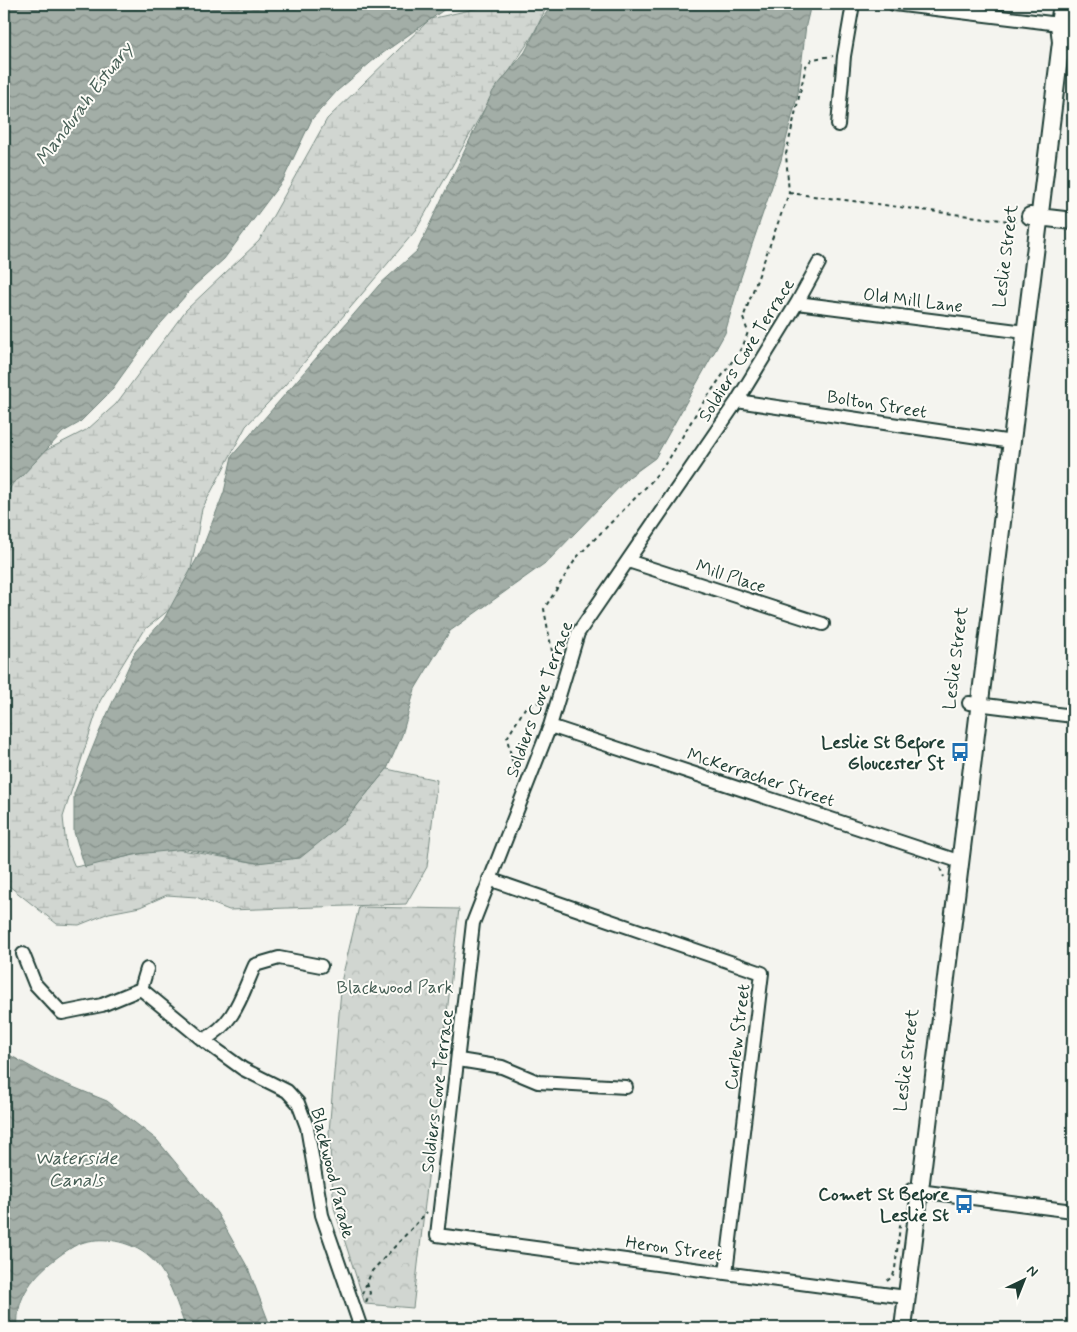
<svg xmlns="http://www.w3.org/2000/svg" width="1077" height="1332" viewBox="0 0 1077 1332" font-family="Mynerve,sans-serif">
<defs>
<pattern id="forest-crowns" width="20" height="18" patternUnits="userSpaceOnUse" patternTransform="scale(1.25)"><rect width="20" height="18" fill="#d1d6d1"/><path d="M2 6a3 3 0 1 1 6 0M12 15a3 3 0 1 1 6 0" fill="none" stroke="#b3b9b4"/></pattern>
<pattern id="wetland-marsh" width="20" height="14" patternUnits="userSpaceOnUse" patternTransform="scale(1.25)"><rect width="20" height="14" fill="#d1d6d1"/><path d="M1 5h8M5 5V1M11 12h8M15 12V8" fill="none" stroke="#b3b9b4"/></pattern>
<pattern id="water-waves" width="16" height="10" patternUnits="userSpaceOnUse" patternTransform="scale(1.25)"><rect width="16" height="10" fill="#a3aea7"/><path d="M0 5q4-4 8 0t8 0" fill="none" stroke="#848f89"/></pattern>
</defs>
<rect width="100%" height="100%" fill="#f4f4ef"/>
<filter id="ink" filterUnits="userSpaceOnUse"><feTurbulence type="fractalNoise" baseFrequency=".02" numOctaves="2"/><feDisplacementMap in="SourceGraphic" scale="10" xChannelSelector="R" yChannelSelector="G"/><feConvolveMatrix kernelMatrix="1 2 1 2 8 2 1 2 1" color-interpolation-filters="sRGB"/></filter>
<g filter="url(#ink)">
<!-- forest -->
<path fill="url(#forest-crowns)" stroke="#788a82" d="M359 907 459 909 413 1308 365 1304 334 1208 329 1132 342 978Z"/>
<!-- wetland -->
<path fill="url(#wetland-marsh)" stroke="#788a82" d="M496 4H548L533 35 482 113 416 230 285 385 246 426 202 509 186 596 143 631 100 701 63 817 66 846 75 867 170 848 257 863 350 814 387 769 437 780 427 867 406 904 229 910 196 897 167 895 140 907 109 913 79 925 57 924 4 882V499L13 483 45 451 88 429 116 404 186 310 259 241 327 119 430 19Z"/>
<!-- water -->
<path fill="url(#water-waves)" stroke="#6e8179" d="M4 4H452L376 58 337 91 312 119 283 180 224 259 194 286 154 331 110 392 79 423 63 432 20 478 4 489Z
M553 4H811L806 25 798 93 781 160 741 277 725 333 655 458 629 477 548 561 450 631 415 689 402 735 387 769 341 825 300 858 257 863 186 849 137 854 85 867 74 832V794L97 737 135 652 164 619 202 549 224 492 232 456 379 285 417 251 493 91 525 52 541 20Z
M4 1052 51 1078 107 1101 157 1140 217 1213 248 1268 271 1328H186C176 1303 169 1272 147 1255 132 1243 108 1237 89 1241 77 1243 69 1249 59 1256 35 1274 15 1296 18 1328H4Z"/>
<g fill="none" stroke-linecap="round" stroke-linejoin="round">
<!-- minor casing -->
<g stroke="#1f3d34" stroke-width="16">
<path id="minor" d="M894 4 1059 24
M838 125 844 56 853 4
M819 263 797 303 737 401 578 633 550 726 473 923 437 1235 906 1297
M797 303 1025 332
M737 401 1012 442
M628 561 823 624
M969 703 1073 716
M550 726 961 862
M489 879 762 973 726 1273
M23 954 35 984 62 1013 102 1005 141 989 203 1040 243 1069 287 1091 298 1103 307 1127 322 1215 361 1328
M141 989 147 969
M203 1040C235 1024 241 996 255 965L279 958 321 966
M459 1060 502 1067 538 1082 626 1087
M911 1190 1073 1211"/>
</g>
<!-- tertiary casing -->
<g stroke="#1f3d34" stroke-width="20">
<path id="tertiary" d="M1030 216 1073 221
M903 1328 1061 42 1059 24 1062 4"/>
</g>
<!-- path -->
<path stroke="#1f3d34" stroke-width="2" stroke-dasharray="4 4" stroke-linecap="butt" d="M789 193 1017 222
M555 667 544 609 577 557 650 483 669 459 698 410 743 346 748 332 743 318 789 193 786 154 806 66 812 59 833 56
M516 777 507 738 525 708 544 700
M940 868 944 877
M887 1281 893 1276 895 1269 901 1217
M362 1294 372 1271 427 1212
M366 1302 370 1293 367 1283"/>
<!-- minor -->
<use href="#minor" stroke="#fdfcf7" stroke-width="12"/>
<!-- tertiary -->
<use href="#tertiary" stroke="#fdfcf7" stroke-width="16"/>
</g>
</g>
<!-- icons -->
<defs>
<g id="bus-bare" transform="scale(1.5)"><path d="M-5-6H5V4H4V6H2V4H-2V6H-4V4H-5ZM-3.5-4V0h7V-4ZM-3.5 1.2v1.5H-2V1.2ZM2 1.2v1.5H3.5V1.2Z" fill="#1f6fb2" stroke="#fdfcf7" stroke-width="2.5" paint-order="stroke"/></g>
</defs>
<g fill-rule="evenodd">
<use href="#bus-bare" x="960" y="752"/>
<use href="#bus-bare" x="964" y="1204"/>
</g>
<g text-anchor="middle" stroke-width="4" stroke-linejoin="round" paint-order="stroke">
<!-- street labels -->
<g font-size="18" fill="#1f3d34" stroke="#fdfcf7">
<text transform="translate(1005 256) rotate(-83)" y="6">Leslie Street</text>
<text transform="translate(913 300) rotate(7)" y="6">Old Mill Lane</text>
<text transform="translate(746 350) rotate(-58)" y="6">Soldiers Cove Terrace</text>
<text transform="translate(877 404) rotate(9)" y="6">Bolton Street</text>
<text transform="translate(731 576) rotate(18)" y="6">Mill Place</text>
<text transform="translate(955 658) rotate(-83)" y="6">Leslie Street</text>
<text transform="translate(539 699) rotate(-70)" y="6">Soldiers Cove Terrace</text>
<text transform="translate(761 777) rotate(18)" y="6">McKerracher Street</text>
<text transform="translate(737 1037) rotate(-83)" y="6">Curlew Street</text>
<text transform="translate(906 1060) rotate(-83)" y="6">Leslie Street</text>
<text transform="translate(437 1091) rotate(-83)" y="6">Soldiers Cove Terrace</text>
<text transform="translate(333 1173) rotate(76)" y="6">Blackwood Parade</text>
<text transform="translate(674 1248) rotate(8)" y="6">Heron Street</text>
</g>
<!-- poi labels -->
<g font-size="18" font-weight="bold" fill="#1f3d34" stroke="#fdfcf7" text-anchor="end">
<text x="945" y="748">Leslie St Before<tspan x="945" dy="21">Gloucester St</tspan></text>
<text x="949" y="1200">Comet St Before<tspan x="949" dy="21">Leslie St</tspan></text>
</g>
<!-- park labels -->
<g font-size="18" fill="#435c53" stroke="#fdfcf7">
<text x="395" y="993">Blackwood Park</text>
</g>
<!-- water labels -->
<g font-size="19" font-style="italic" fill="#475f56" stroke="#fdfcf7">
<text transform="translate(83 103) rotate(-53)" y="7">Mandurah Estuary</text>
<text x="76" y="1164">Waterside<tspan x="76" dy="22">Canals</tspan></text>
</g>
</g>
<!-- margin -->
<rect width="1077" height="1332" fill="none" stroke="#fdfcf7" stroke-width="20"/>
<rect x="10" y="10" width="1057" height="1312" fill="none" stroke="#1f3d34" stroke-width="2" filter="url(#ink)"/>
<!-- north arrow -->
<g transform="translate(1024 1280) rotate(43)" stroke="#fdfcf7" stroke-width="4" paint-order="stroke">
<path d="M0-4L9 19L0 12L-9 19Z" fill="#1f3d34"/>
<text y="-8" font-size="14" font-weight="bold" text-anchor="middle" fill="#1f3d34">N</text>
</g>
</svg>
